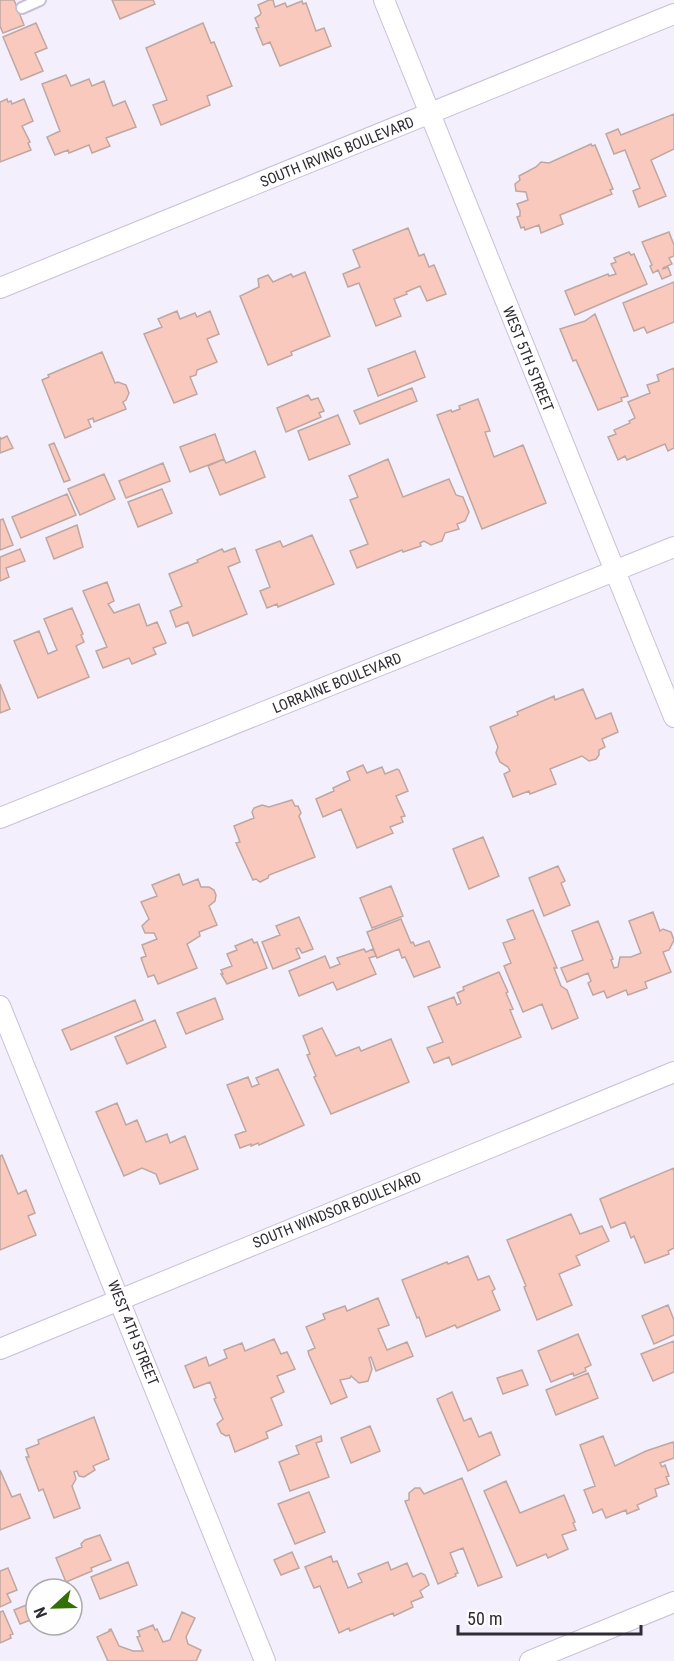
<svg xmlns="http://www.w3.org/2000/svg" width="674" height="1661" viewBox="0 0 674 1661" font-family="'Roboto Condensed',sans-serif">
<rect width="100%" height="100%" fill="#f3effc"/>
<!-- building -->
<path fill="#f9c9be" stroke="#bfa7a1" stroke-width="1.5" d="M0 0H14L24 25 3 33 0 26Z
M112 0H153L155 4 120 19Z
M269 0H273L275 7 285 3 287 7 302 1 303 4 306 3 316 31 324 28 331 46 280 66 270 42 263 45 256 28 259 27 255 18 260 15 261 13 258 5Z
M36 23 47 48 35 53 43 71 21 80 3 37Z
M203 23 211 43 214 42 232 86 207 96 210 105 161 125 153 105 167 100 146 48Z
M66 75 71 86 89 79 92 86 104 81 113 106 125 101 136 127 106 138 110 146 92 153 89 145 69 153 68 150 55 155 47 137 60 131 42 84Z
M7 99 8 102 11 101 12 104 24 99 33 121 22 126 30 142 28 143 31 150 0 162V102Z
M674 114V149L651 160 666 196 639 207 633 191 640 188 625 150 614 154 606 134 618 129 621 135Z
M591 144 592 146 595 145 613 189 610 190 612 194 560 215 563 224 541 233 539 225 525 230 524 227 521 228 517 217 520 216V211L517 204 528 200 526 192 516 191 515 184 520 180 519 176 536 167 541 162 549 163Z
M408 228 419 256 424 254 429 267 434 265 446 294 427 301 420 286 406 292 407 294 394 299 401 316 376 326 359 283 348 287 343 274 360 267 353 250Z
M669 232 674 245V256L669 258 672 264 663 268V269L668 267 671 275 662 279 658 270 653 273 650 266 652 265 642 242Z
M629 252 631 255 634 254 647 284 575 315 565 291 608 274 609 276 616 274 611 264 616 262 614 258Z
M305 272 330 336 291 352 292 355 268 365 240 296 259 287 258 279 268 275 273 282 291 274 293 277Z
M674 282V322L647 333 644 327 634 331 623 303Z
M177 311 180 319 195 313 197 317 210 311 219 334 207 339 217 362 197 370 196 375 190 377 197 394 174 403 144 334 162 327 158 319Z
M595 314 628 396 621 398 622 401 598 410 576 360 573 361 560 329 585 321Z
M415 351 425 377 378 396 368 369Z
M102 352 115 383 118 382 126 385 129 393 126 400 123 402 126 409 94 422 93 418 88 420 91 427 65 438 42 380 49 377 48 375Z
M674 368V448L668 451 665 444 627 460 625 456 618 460 608 437 616 434 614 430 630 423 629 421 635 418 628 402 650 393 647 385 659 381 657 375Z
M412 388 417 401 360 424 354 411Z
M308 395 311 400 318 398 324 411 319 413 321 417 286 432 277 408Z
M478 399 490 431 485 432 494 457 523 445 546 503 482 529 437 415 451 410 452 412 460 409 459 406Z
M338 415 350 444 309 460 298 431Z
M215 434 224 459 190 472 180 447Z
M7 436 13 448 0 453V437L1 439Z
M54 443 70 480 64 482 49 445Z
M255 451 265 477 220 495 208 466 224 459 226 463Z
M388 459 403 497 449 479 456 495 463 497 469 512 465 521 457 524 459 529 445 533 442 541 431 545 424 541 420 543 421 546 403 552 402 550 357 568 350 551 368 544 350 500 358 497 349 476Z
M163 463 170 481 126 498 119 481Z
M104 474 115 499 80 515 68 489Z
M162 489 172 513 138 527 128 502Z
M67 494 76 515 21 538 12 517Z
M3 519 13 545 0 550V520Z
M77 525 83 547 54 559 46 538Z
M312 535 334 584 278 607 277 604 267 608 260 591 270 587 256 550 280 541 283 547Z
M235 548 240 562 228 567 247 614 193 636 188 622 176 627 170 611 182 606 169 574 198 562 197 560 222 549 224 552Z
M20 549 25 561 6 568 9 577 0 581V557Z
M107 582 114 601 108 604 114 613 139 604 147 626 157 622 166 643 153 648 156 654 132 664 129 658 103 668 96 651 107 647 83 591Z
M72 608 83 634 81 635 84 642 76 646 89 677 38 698 14 641 39 631 48 654 57 650 44 619Z
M0 684 10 709 0 713Z
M583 689 596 719 611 713 618 732 602 739 605 747 599 750V755L596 759 589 761 582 756 550 769 556 784 530 794 529 791 513 797 504 774 510 771 508 767 500 762 496 753 498 747 490 727 518 715 517 712 554 696 555 700Z
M363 765 367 773 382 767 385 774 397 769 399 770 408 791 396 796 405 816 401 817 403 822 390 827 393 833 357 848 341 809 323 817 316 799 334 791 333 788 350 780 347 772Z
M292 800 295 806H298L301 813 299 816 315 857 269 875 268 878 260 882 256 879 253 880 236 843 240 842 234 826 254 818 252 812 254 808 262 805 269 807Z
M483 837 499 876 469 889 453 849Z
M558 866 565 881 561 883 570 905 544 916 529 878Z
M179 874 183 885 198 879 201 887H209L214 890 216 895 215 901 209 906 217 925 199 932 200 936 187 944 197 968 158 984 154 975 148 977 141 958 146 956 142 945 157 939 154 933H145L142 926 149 919 141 902 157 896 152 885Z
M391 886 403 916 372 928 360 898Z
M533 910 557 968H554L561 986 567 990 578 1018 552 1029 542 1004 523 1012 504 966 511 963 503 943 515 939 507 920Z
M653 912 660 931 663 929 671 932 674 940 669 950 663 952 671 972 645 982 647 988 628 995 626 990 607 998 604 991 593 995 588 983 591 981 588 973 567 982 561 968 583 960 572 931 598 921 613 959 611 960 614 968 618 967 620 957H631L641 953 629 921Z
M299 917 313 949 302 953 299 948 296 949 300 958 273 969 262 942 280 935 276 926Z
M401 919 411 943 413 942 415 946 429 941 440 967 414 977 405 957 402 958 399 949 377 958 367 932Z
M252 939 254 943 257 942 267 968 227 984 221 974H223L221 970 232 966 227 954 237 950 235 946Z
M364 949 366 952 373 949 376 956 369 958 376 974 337 990 333 982 299 996 289 971 325 956 330 968 340 964 337 958Z
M499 972 508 992 506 993 513 1009 510 1010 521 1037 452 1065 449 1057 434 1063 427 1048 443 1042 428 1007 454 997 457 1005 461 1003 457 993 464 990 463 987Z
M215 998 223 1019 186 1034 177 1013Z
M135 1000 143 1020 71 1050 62 1030Z
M155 1020 166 1047 127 1064 115 1037Z
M322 1028 336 1056 359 1047 361 1051 391 1039 409 1082 331 1114 314 1077 316 1076 307 1055 310 1054 303 1036Z
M278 1069 304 1125 259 1145 258 1143 251 1146V1144L240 1148 235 1135 246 1131 227 1085 248 1077 252 1087 259 1084 256 1078Z
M117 1103 126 1125 137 1120 146 1142 167 1134 170 1143 185 1136 198 1169 160 1184 156 1174 142 1168 124 1176 96 1112Z
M2 1155 18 1194 26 1190 35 1213 28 1216 36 1235 0 1250V1156Z
M674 1168V1248L668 1251 669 1254 645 1263 634 1236 631 1238 625 1222 611 1228 600 1199Z
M571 1214 580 1234 602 1226 609 1241 576 1256 580 1265 559 1274 572 1305 537 1320 524 1287 526 1286 507 1240Z
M468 1256 478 1280 489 1276 495 1289 492 1291 500 1310 457 1328 455 1325 426 1337 419 1317 417 1318 402 1280 447 1262 448 1264Z
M378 1298 389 1325 378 1329 387 1350 407 1342 413 1356 376 1371 371 1357 369 1358 372 1369 368 1381 359 1383 351 1376 350 1378 340 1380 347 1397 331 1404 309 1355 308 1351 315 1348 306 1327 325 1319 323 1314 345 1306 347 1311Z
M668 1305 674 1320V1335L654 1344 642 1316Z
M578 1334 591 1365 585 1368 586 1371 574 1376 573 1373 551 1382 538 1351Z
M274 1339 281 1354 287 1352 295 1369 277 1376 284 1392 271 1398 282 1425 266 1432 268 1438 235 1452 229 1435 226 1436 221 1433 217 1424 223 1419 214 1399 216 1398 210 1382 194 1388 185 1366 206 1357 209 1366 227 1358 224 1350 242 1343 245 1351Z
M674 1341V1372L653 1381 641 1354Z
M522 1370 528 1385 503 1394 497 1378Z
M588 1373 598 1398 556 1415 546 1390Z
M452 1392 464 1421 471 1418 479 1437 491 1432 500 1455 468 1471 437 1399Z
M94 1417 109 1459 93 1466 95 1470 84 1477 79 1476 77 1471 74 1472 76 1479 72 1486 80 1508 54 1518 43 1489 39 1491 26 1457H29L26 1449 39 1444 38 1440Z
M370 1426 380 1451 351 1463 341 1438Z
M321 1436 322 1441 316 1443 329 1477 290 1491 279 1462 299 1454 296 1446Z
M603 1436 615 1466 646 1451 673 1442 674 1445V1458L660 1463 662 1467 665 1465 669 1476 666 1477 669 1484 655 1489 657 1496 637 1505 639 1509 627 1514 626 1510 606 1518 602 1509 593 1513 584 1490 595 1486 580 1445Z
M0 1470 12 1497 20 1494 30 1518 0 1530Z
M462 1478 502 1577 478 1586 463 1548 450 1553 458 1573 455 1574 456 1576 438 1584 405 1501 409 1500V1493L415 1488H420L424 1494Z
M506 1481 520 1513 564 1495 575 1522 573 1523 576 1530 562 1535 568 1549 548 1558 546 1554 517 1566 484 1491Z
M309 1492 325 1532 295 1544 278 1504Z
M100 1535 111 1560 91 1568 92 1571 66 1582 56 1558 82 1547 81 1544 85 1540Z
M292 1552 299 1568 281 1575 274 1560Z
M331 1556 333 1562 337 1561 348 1588 362 1582 358 1574 388 1562 391 1570 407 1563 413 1577 421 1573 425 1575 429 1585 420 1591 423 1597 411 1602 413 1607 394 1616 393 1613 350 1631 349 1628 339 1633 320 1586 314 1588 305 1567Z
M128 1562 137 1585 100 1599 91 1577Z
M8 1568 17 1590 7 1594 11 1602 0 1607V1571Z
M36 1601V1618L20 1624 14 1610Z
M3 1611 13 1634 10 1635 11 1638 0 1643V1612Z
M182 1612 195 1618 186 1637 188 1644 201 1650 196 1661H108L97 1637 110 1631 109 1630 111 1629 119 1646 133 1651H143L137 1637 140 1636 138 1631 153 1625 155 1630 157 1629 163 1642 170 1640Z"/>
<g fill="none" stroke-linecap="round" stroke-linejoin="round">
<!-- service casing -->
<g stroke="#c7c1d6" stroke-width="14">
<path id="service" d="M22 8 40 0"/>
</g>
<!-- minor casing -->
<g stroke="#c7c1d6" stroke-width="22">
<path id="minor" d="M384 0 674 717
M0 288 674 14
M0 818 674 547
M0 1006 265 1661
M0 1349 674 1072
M530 1661 674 1602"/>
</g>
<!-- service -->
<use href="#service" stroke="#fff" stroke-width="10"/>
<!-- minor -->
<use href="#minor" stroke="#fff" stroke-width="20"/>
</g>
<g text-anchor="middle" stroke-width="4.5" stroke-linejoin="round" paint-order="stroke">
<!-- street labels -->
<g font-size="15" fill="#2f2c34" stroke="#fefefe">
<text transform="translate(337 152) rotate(-22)" y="5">SOUTH IRVING BOULEVARD</text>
<text transform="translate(528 359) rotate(68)" y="5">WEST 5TH STREET</text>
<text transform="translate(337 683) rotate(-22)" y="5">LORRAINE BOULEVARD</text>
<text transform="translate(337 1210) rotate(-22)" y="5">SOUTH WINDSOR BOULEVARD</text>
<text transform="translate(133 1333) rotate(68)" y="5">WEST 4TH STREET</text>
</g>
</g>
<!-- north arrow -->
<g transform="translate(54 1607) rotate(248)"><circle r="28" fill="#fefefe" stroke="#abaaad" stroke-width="1.5"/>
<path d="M0-4.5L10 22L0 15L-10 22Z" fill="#327004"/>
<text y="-9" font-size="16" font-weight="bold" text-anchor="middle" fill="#2f2c34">N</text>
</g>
<!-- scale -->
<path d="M458 1625v9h183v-9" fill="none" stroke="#2f2c34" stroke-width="3"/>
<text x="467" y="1625" font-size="18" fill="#2f2c34" stroke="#fefefe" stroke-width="4.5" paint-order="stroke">50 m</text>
</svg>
